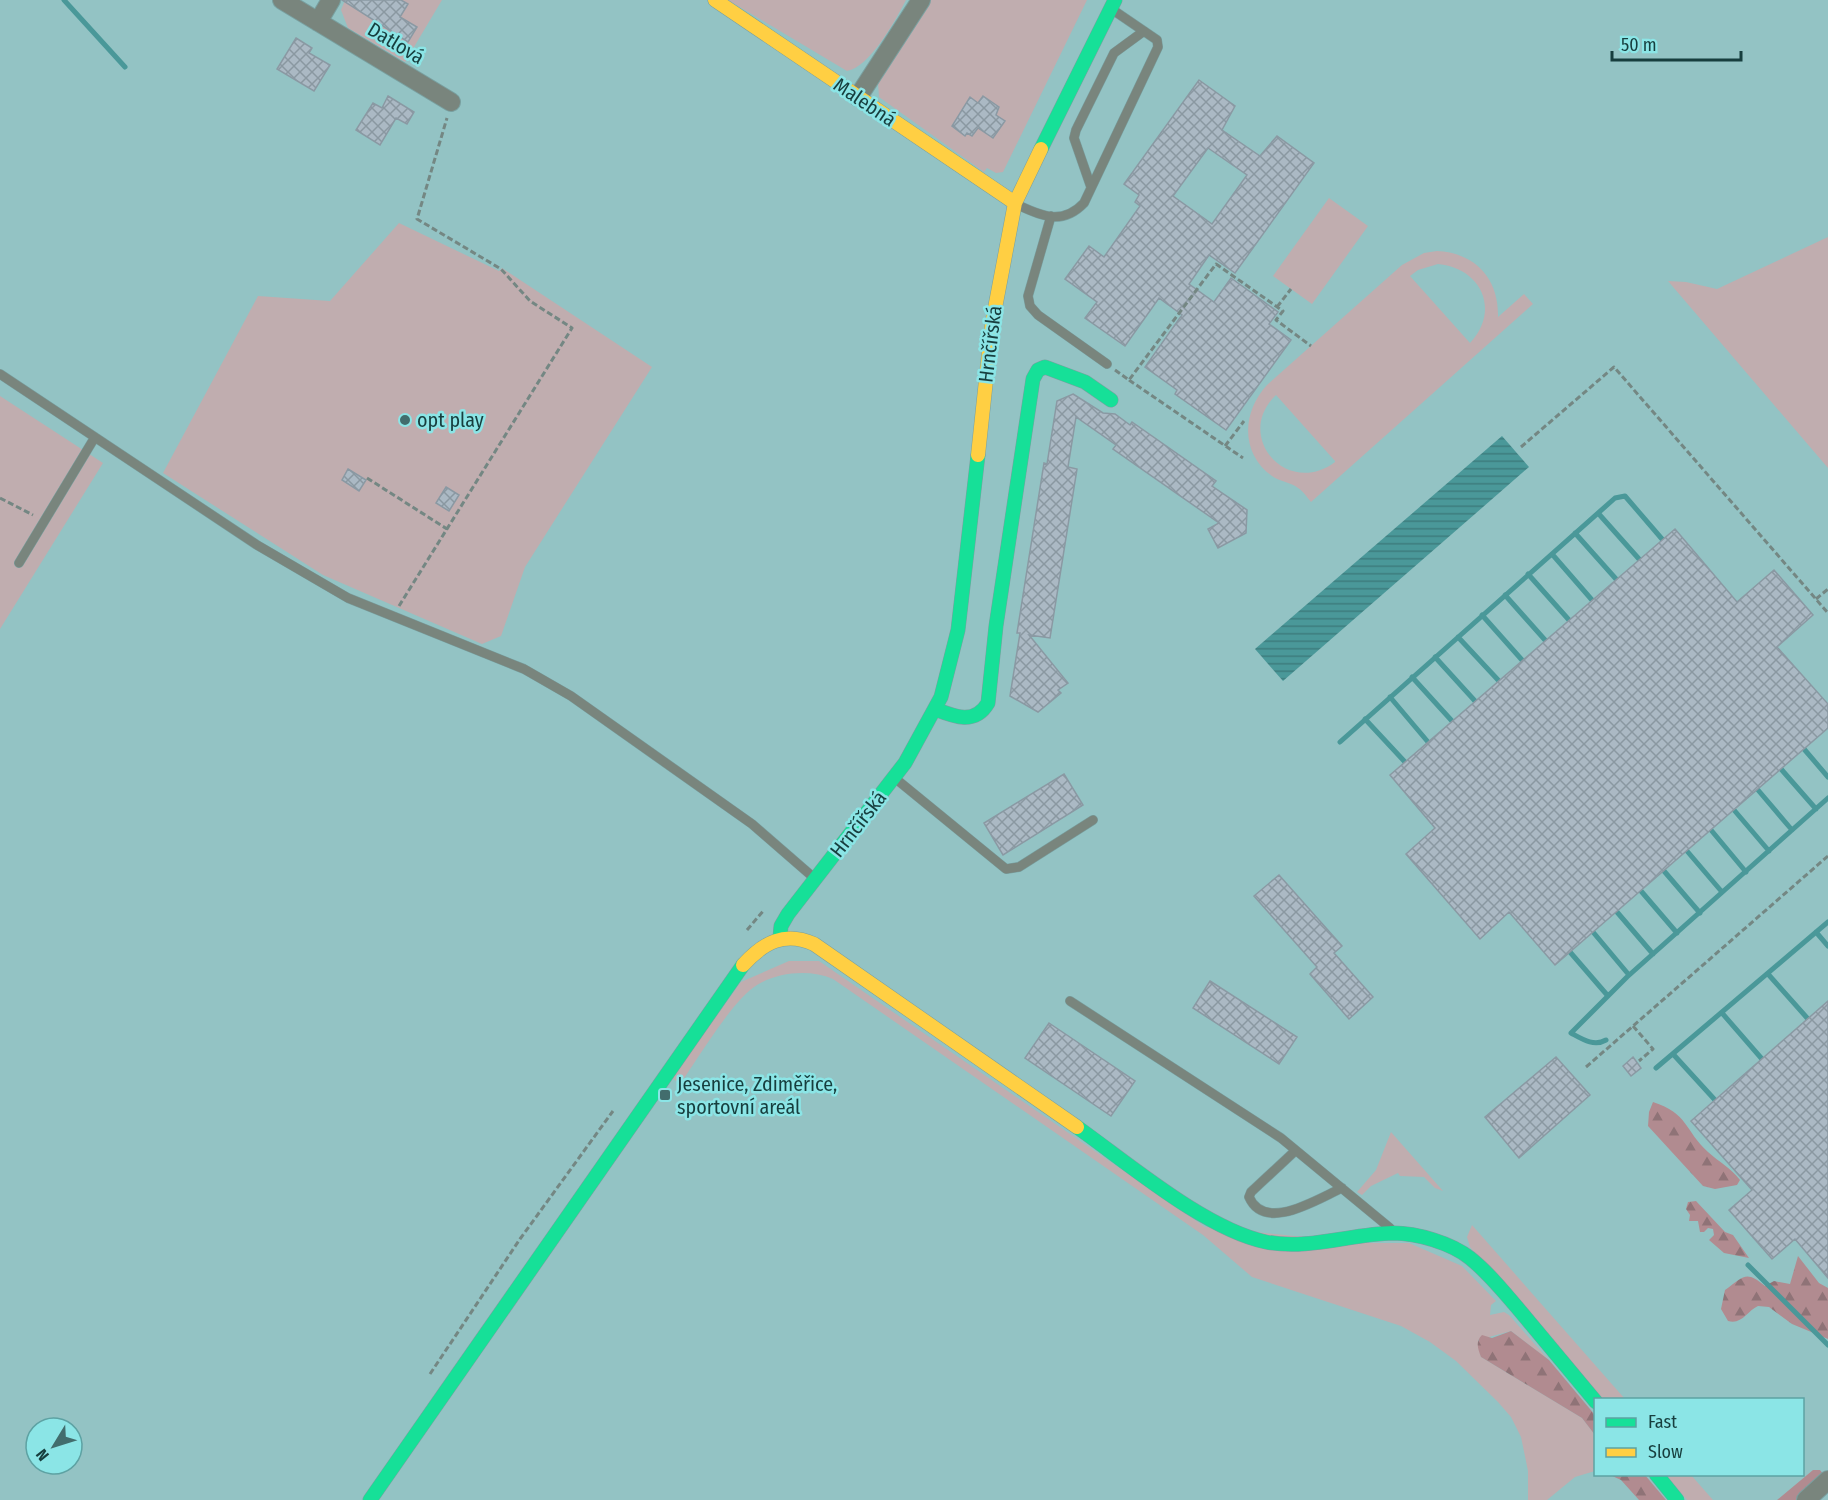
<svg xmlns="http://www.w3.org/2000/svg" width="1828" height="1500" viewBox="0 0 1828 1500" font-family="'Fira Sans Condensed',sans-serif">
<defs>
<pattern id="forest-firs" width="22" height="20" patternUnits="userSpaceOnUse" patternTransform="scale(1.5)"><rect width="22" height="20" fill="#b18b90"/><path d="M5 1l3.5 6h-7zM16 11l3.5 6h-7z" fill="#8f7377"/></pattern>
<pattern id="water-rules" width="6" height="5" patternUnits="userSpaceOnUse" patternTransform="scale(1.5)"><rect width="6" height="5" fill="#4a9899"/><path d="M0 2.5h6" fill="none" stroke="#3d7d7e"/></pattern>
<pattern id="building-cross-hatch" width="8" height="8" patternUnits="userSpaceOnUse" patternTransform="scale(1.5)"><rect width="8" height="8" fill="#abb9c4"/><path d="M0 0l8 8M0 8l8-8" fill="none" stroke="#8a98a1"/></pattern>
</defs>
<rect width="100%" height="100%" fill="#93c3c4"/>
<!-- green -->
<path fill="#c0adaf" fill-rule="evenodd" d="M345 0H442L405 62 348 28 341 10Z
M728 0H906C895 21 870 67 847 71Z
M930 0H1087L1003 172 996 173 987 168 984 172 879 97 878 83 881 75Z
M1329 198 1368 226 1312 304 1273 276Z
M399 223 499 271 502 268 652 367 525 567 501 636 482 644 323 575 163 473 258 296 330 301Z
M1828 237V468L1668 281 1686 282 1717 289Z
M1437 251C1476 253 1499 279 1498 317L1524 294 1533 304 1311 502C1307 497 1303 491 1298 488 1291 482 1280 482 1272 476 1240 453 1242 412 1267 385L1402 265 1424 253ZM1438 264C1481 268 1501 310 1470 343L1410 276 1418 270ZM1276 395 1335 461V462C1287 498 1233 436 1276 395Z
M0 396 103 463 0 629Z
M789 961H819L1205 1227 1365 1243H1409L1462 1266 1496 1301 1491 1305 1490 1315 1504 1312 1509 1315 1549 1360 1511 1331 1478 1340 1481 1357 1582 1418 1595 1435V1471L1575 1477 1547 1500H1528V1471L1521 1437 1511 1417 1498 1402 1456 1361 1430 1342 1401 1326 1252 1277 1203 1235 833 979C810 969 778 972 757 985 733 999 698 1059 680 1084L672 1078 741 982Z
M1391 1132 1443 1191 1435 1188 1424 1177 1400 1176 1398 1173 1371 1186 1362 1195 1357 1192 1376 1170Z
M1472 1225 1625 1399H1603L1470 1247 1467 1237Z
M1666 1475H1691L1713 1500H1687Z"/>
<!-- forest -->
<path fill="url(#forest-firs)" d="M1653 1102C1688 1113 1685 1131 1708 1152 1719 1162 1731 1168 1740 1180L1737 1185 1715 1189 1703 1186 1648 1126 1649 1112Z
M1696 1201 1725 1232 1733 1235 1749 1258 1724 1253 1709 1240 1714 1235 1713 1229 1708 1228 1704 1232H1700L1698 1221H1689L1690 1215 1686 1209 1688 1202Z
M1798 1256 1819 1283 1828 1288V1339L1792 1324 1769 1307 1758 1306C1747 1311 1742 1325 1728 1321L1721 1309 1725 1290C1744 1276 1746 1270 1765 1286L1774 1281 1790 1284Z
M1511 1331 1549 1360 1595 1415V1435L1582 1418 1481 1357C1478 1349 1475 1342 1482 1335L1492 1338Z
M1813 1470H1820L1824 1475 1801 1500H1777Z
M1610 1475H1645L1666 1500H1639L1621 1480Z"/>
<!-- water -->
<path fill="url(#water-rules)" d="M1502 436 1529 467 1283 681 1255 649Z"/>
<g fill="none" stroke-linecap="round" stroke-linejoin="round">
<!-- stream -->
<path stroke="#4a9899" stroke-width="5" d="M64 0 125 67
M1598 513 1639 559
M1575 533 1616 579
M1552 554 1592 600
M1528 574 1569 620
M1505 595 1545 640
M1482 615 1522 660
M1458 637 1499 681
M1435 657 1475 701
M1412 677 1452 721
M1390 697 1428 742
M1365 719 1405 762
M1340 742 1615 498 1625 496 1662 539
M1804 749 1828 777
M1781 769 1816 809
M1758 790 1792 830
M1734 810 1769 851
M1711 830 1746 872
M1687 851 1722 892
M1664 871 1700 913
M1641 891 1677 933
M1617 912 1653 954
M1593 932 1629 975
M1816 932 1828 946
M1570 952 1608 996
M1768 974 1808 1019
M1722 1013 1762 1059
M1606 1040C1594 1047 1582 1039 1571 1033L1627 977 1828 798
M1673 1054 1715 1100
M1656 1068 1828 922
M1748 1265 1828 1345"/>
</g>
<!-- building -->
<path fill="url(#building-cross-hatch)" stroke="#8a99a3" stroke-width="1.5" fill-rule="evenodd" d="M342 0H401L408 4 400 17 417 27 408 42Z
M296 38 312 48 309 53 330 65 314 91 277 69Z
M1199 80 1235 106 1222 130 1260 156 1277 136 1314 163 1235 273 1209 255 1189 284 1214 302 1231 278 1278 312 1269 324 1291 340 1226 430 1175 394 1177 390 1145 367 1182 315 1159 298 1125 346 1085 318 1097 302 1065 279 1089 246 1104 257 1140 206 1135 202 1139 195 1124 184ZM1208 148 1247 175 1212 224 1173 196Z
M388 96 414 112 407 124 396 118 380 145 356 130 373 103 382 108Z
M983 96 999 107 996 115 1005 121 993 138 978 128 972 136 967 133 965 136 952 126 970 97 978 103Z
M1073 394 1103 413 1115 414 1130 425 1132 422 1216 481 1212 486 1247 510 1246 533 1218 548 1208 529 1219 523 1113 449 1116 445 1076 417 1068 467 1077 469 1050 638 1029 635 1068 683 1058 690 1061 693 1038 712 1010 696 1020 633H1017L1044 463 1047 464 1057 401Z
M348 469 366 480 359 491 342 480Z
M446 487 459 495 449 511 436 503Z
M1675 529 1737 602 1774 570 1813 615 1777 647 1828 704V728L1555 965 1509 912 1480 939 1406 854 1435 828 1390 775Z
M1064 774 1083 805 1003 855 984 823Z
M1279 875 1342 946 1334 953 1373 997 1349 1019 1310 974 1317 967 1254 896Z
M1210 981 1297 1037 1279 1064 1193 1008Z
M1828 1001V1278L1795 1239 1772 1259 1729 1210 1752 1190 1691 1121Z
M1049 1023 1135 1081 1111 1116 1025 1058Z
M1556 1057 1590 1095 1519 1158 1485 1117Z
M1633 1057 1641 1068 1631 1076 1623 1066Z"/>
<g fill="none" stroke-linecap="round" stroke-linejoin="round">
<!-- lane casing -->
<g stroke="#79a0a0" stroke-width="10">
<path id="lane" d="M1091 187 1074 138 1076 130 1114 53 1144 31
M1018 205C1043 217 1063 225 1084 203L1158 47 1157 40 1113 10
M1051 216 1028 296 1030 306 1038 315 1107 364
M0 374 257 545 348 598 524 669 571 696 752 824 813 877
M19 563 95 437
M896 779 1006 869 1019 867 1093 820
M1070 1001 1281 1138 1390 1228
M1295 1151 1251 1192 1249 1197C1265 1233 1317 1199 1342 1188"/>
</g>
<!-- street casing -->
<g stroke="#79a0a0" stroke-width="20">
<path id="street" d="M282 0 451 102
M318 22 331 0
M858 97 921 0
M1806 1500 1828 1480"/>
</g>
<!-- fast casing -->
<g stroke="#79a0a0" stroke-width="15">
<path id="fast" d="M1041 149 1115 0
M935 709C955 717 975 725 988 703L996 626 1033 379 1038 370 1045 367 1085 382 1111 400
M780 937 781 926 788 914 905 763 941 697 958 630 978 455
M1077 1127C1129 1164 1205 1229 1266 1242 1308 1250 1351 1234 1393 1233 1417 1233 1451 1243 1470 1258 1491 1275 1509 1298 1526 1318 1549 1346 1573 1374 1596 1402
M1656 1474 1677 1500
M370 1500 743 965"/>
</g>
<!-- slow casing -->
<g stroke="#79a0a0" stroke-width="15">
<path id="slow" d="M715 0 1015 203
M978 455 992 324 1015 203 1041 149
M743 965C764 942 785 931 814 944L1077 1127"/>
</g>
<!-- path -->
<path stroke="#748783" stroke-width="3" stroke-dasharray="6 3" stroke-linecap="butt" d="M1277 307 1291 289
M1115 370 1129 380 1216 264 1283 311 1276 320 1311 346
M1129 380 1243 458
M1225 446 1244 421
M1521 447 1614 367 1828 613
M367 478 447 529
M0 498 33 515
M1816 599 1828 589
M399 606 572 328 530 301 501 269 417 219 447 118
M747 930 764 910
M1633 1026 1653 1049 1639 1061
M1586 1067 1828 856
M430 1374 520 1239 613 1111"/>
<!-- lane -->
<use href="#lane" stroke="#79857d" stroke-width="9"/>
<!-- street -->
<use href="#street" stroke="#79857d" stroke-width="18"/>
<!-- fast -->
<use href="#fast" stroke="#16e098" stroke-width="14"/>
<!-- slow -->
<use href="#slow" stroke="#ffcf43" stroke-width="14"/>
</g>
<!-- markers -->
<g fill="#426d6d" stroke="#8be5e6" stroke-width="2">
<circle cx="405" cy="420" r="6"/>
<rect x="659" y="1089" width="12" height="12" rx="3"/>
</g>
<g text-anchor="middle" stroke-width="5" stroke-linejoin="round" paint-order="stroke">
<!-- street labels -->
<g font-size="20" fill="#173e3e" stroke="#8be5e6">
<text transform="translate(396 43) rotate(31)" y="7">Datlová</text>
<text transform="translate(865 102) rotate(34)" y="7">Malebná</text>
<text transform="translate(990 344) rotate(-83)" y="7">Hrnčířská</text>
<text transform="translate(858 824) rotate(-52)" y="7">Hrnčířská</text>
</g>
<!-- poi labels -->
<g font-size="20" fill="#173e3e" stroke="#8be5e6" text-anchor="start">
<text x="417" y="427">opt play</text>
<text x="677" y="1091">Jesenice, Zdiměřice,<tspan x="677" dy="23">sportovní areál</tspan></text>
</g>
</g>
<!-- legend -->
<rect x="1594" y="1398" width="210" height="78" fill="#8be5e6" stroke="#5da2a3" stroke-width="1.5"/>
<rect x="1606" y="1418" width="30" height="9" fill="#16e098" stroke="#5da2a3" stroke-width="1.5"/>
<text x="1648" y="1428" font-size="18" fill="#173e3e">Fast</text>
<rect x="1606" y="1448" width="30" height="9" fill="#ffcf43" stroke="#5da2a3" stroke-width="1.5"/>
<text x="1648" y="1458" font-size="18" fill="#173e3e">Slow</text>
<!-- north arrow -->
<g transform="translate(54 1446) rotate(232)"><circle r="28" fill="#8be5e6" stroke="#5da2a3" stroke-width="1.5"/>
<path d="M0-4.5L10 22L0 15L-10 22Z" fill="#426d6d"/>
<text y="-9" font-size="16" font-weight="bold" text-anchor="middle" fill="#173e3e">N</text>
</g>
<!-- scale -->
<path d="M1612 51v9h129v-9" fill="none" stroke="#173e3e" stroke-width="3"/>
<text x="1621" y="51" font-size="18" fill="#173e3e" stroke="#8be5e6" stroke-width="4.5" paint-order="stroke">50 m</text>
</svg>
